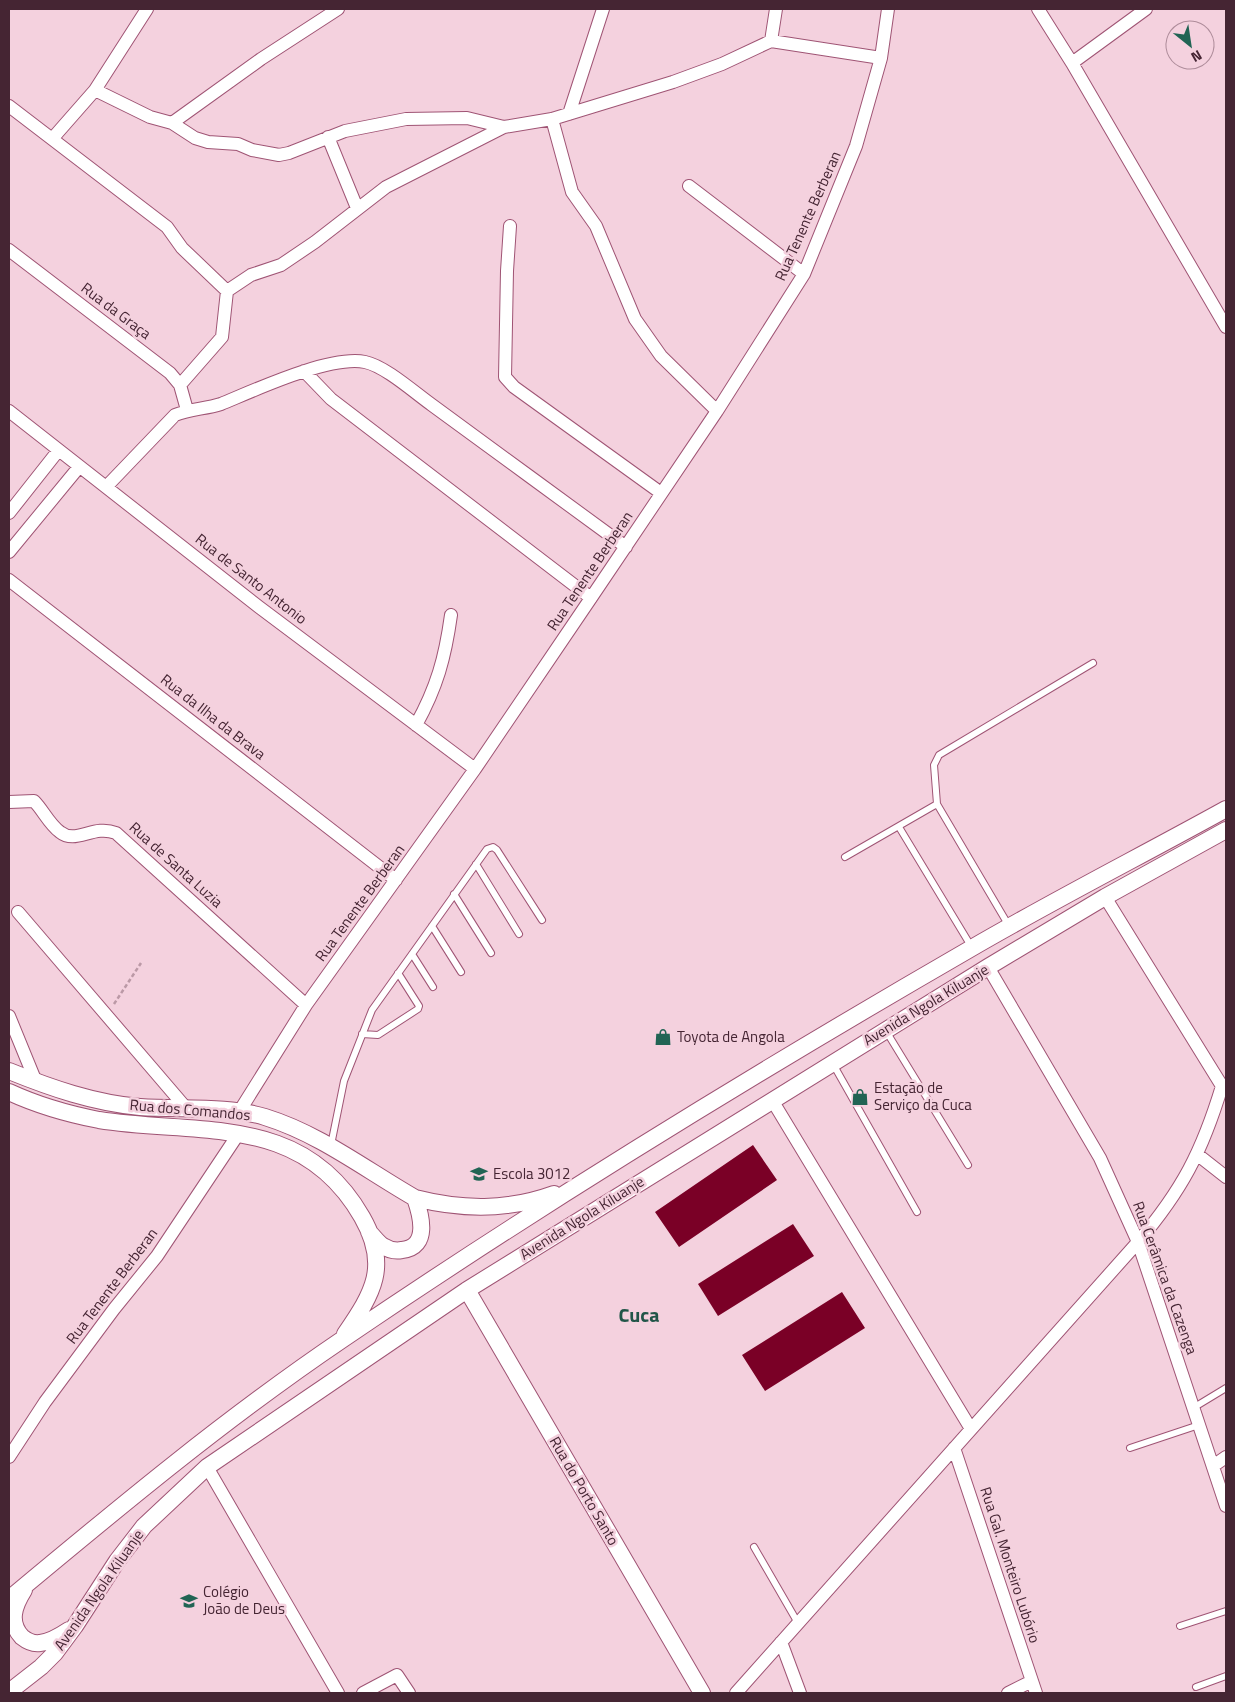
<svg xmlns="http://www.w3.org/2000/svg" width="1235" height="1702" viewBox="0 0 1235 1702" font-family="'Titillium Web',sans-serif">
<rect width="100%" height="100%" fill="#f4d1de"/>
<!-- building -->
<path fill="#7a0026" d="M753 1145 777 1180 679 1247 655 1212Z
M793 1224 814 1256 718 1316 698 1284Z
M842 1292 865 1328 765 1391 742 1355Z"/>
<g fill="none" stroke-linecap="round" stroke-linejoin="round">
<!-- lane casing -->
<g stroke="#9f5474" stroke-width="8">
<path id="lane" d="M937 804 1009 926
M899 827 971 946
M845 857 937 804 934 765 939 755 1093 663
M476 864 519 934
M454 894 491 953
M432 926 461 972
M412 954 433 987
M886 1031 968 1165
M362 1034 378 1035 418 1009 419 1006 398 973
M833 1064 917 1212
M331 1145 344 1081 372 1010 487 849 493 847 497 850 542 920
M1193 1408 1226 1388
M1130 1448 1199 1425
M754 1547 798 1623
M1180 1626 1226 1611
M1196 1687 1226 1676"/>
</g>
<!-- street casing -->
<g stroke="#9f5474" stroke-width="14">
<path id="street" d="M1038 9 1072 63 1226 327
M771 41 776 9
M1072 63 1146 9
M95 90 150 117 172 123 195 138 208 142 238 144 252 150 279 155 289 153 345 131 406 119 467 118 504 127 552 119 673 82 722 64 771 41 881 58
M9 106 167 227 182 248 227 291 222 337 180 385
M569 114 603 9
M552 119 572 192 596 226 635 319 661 356 717 411
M172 123 261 59 338 9
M328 137 357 208
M52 139 95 90 147 9
M689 186 804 274
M510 226 507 271 505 377 514 387 661 493
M9 250 170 373 180 385 187 410
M227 291 251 275 281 265 315 242 386 187 504 127
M304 371 331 399 591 598
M9 411 259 607 475 769
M106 487 175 415C190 409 205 409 221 404 255 390 330 355 365 362 385 366 415 393 432 405 497 452 561 500 626 547
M9 513 58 451
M9 552 79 467
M9 580 396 880
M416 725C437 687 445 658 451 615
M9 802 34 801C43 810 49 824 60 832 76 845 93 824 116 833L306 1005
M18 912 186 1108
M988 967 1100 1158 1138 1242 1226 1506
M9 1016 36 1082
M772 1100 971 1429
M239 1112 306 1005 475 769 591 598 717 411 804 274 856 146 881 58 888 9
M1198 1155 1226 1177
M954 1448 1036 1693
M9 1457 45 1402 114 1309 157 1256 239 1133
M1213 1466 1226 1457
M207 1467 338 1693
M781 1642 800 1693
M363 1693 397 1675 409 1693
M736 1693 1138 1242C1182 1190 1202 1152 1222 1086L1105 897
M1008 1693 1032 1681"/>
</g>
<!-- secondary casing -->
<g stroke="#9f5474" stroke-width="18">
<path id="secondary" d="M9 1071C51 1088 94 1103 140 1107 181 1110 226 1105 265 1117 320 1134 366 1170 415 1198 462 1210 507 1211 554 1194
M9 1092C37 1105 68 1114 99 1120 199 1136 302 1112 362 1217 390 1266 373 1293 345 1334
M369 1232C374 1237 378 1243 383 1246 389 1250 396 1251 402 1250 430 1247 421 1215 415 1198
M467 1290 702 1693
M24 1590C14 1606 8 1622 22 1637 27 1641 33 1644 40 1643 50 1642 60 1636 69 1630
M9 1599C117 1509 226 1418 343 1339 546 1201 757 1072 970 949 1054 900 1141 856 1226 809
M9 1692 41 1667 55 1653 75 1626 117 1561 144 1526 207 1467 467 1290 988 967 1105 897 1226 830"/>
</g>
<!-- path -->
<path stroke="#bb99a6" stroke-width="2.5" stroke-dasharray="4 2.5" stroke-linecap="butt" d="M114 1004 141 963"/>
<!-- lane -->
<use href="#lane" stroke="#fff" stroke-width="6"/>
<!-- street -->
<use href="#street" stroke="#fff" stroke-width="12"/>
<!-- secondary -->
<use href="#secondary" stroke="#fff" stroke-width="16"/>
</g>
<!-- icons -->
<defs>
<g id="shop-bare" transform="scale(1.35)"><path d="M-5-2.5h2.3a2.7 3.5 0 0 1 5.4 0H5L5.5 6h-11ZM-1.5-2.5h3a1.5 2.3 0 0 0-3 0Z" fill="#216454" stroke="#f4d1de" stroke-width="2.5" paint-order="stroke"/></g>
<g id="school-bare" transform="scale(1.35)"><path d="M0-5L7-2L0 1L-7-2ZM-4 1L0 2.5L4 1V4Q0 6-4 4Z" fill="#216454" stroke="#f4d1de" stroke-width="2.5" paint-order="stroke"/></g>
</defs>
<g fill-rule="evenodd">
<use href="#shop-bare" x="663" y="1037"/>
<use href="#shop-bare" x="860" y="1097"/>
<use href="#school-bare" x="479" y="1174"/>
<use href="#school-bare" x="189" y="1601"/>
</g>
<g text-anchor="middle" stroke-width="5" stroke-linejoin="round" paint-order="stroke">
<!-- street labels -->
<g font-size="15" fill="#452533" stroke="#f4d1de">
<text transform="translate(808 216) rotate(-66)" y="5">Rua Tenente Berberan</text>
<text transform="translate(116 311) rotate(37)" y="5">Rua da Graça</text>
<text transform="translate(590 571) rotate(-56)" y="5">Rua Tenente Berberan</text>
<text transform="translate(251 579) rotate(38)" y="5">Rua de Santo Antonio</text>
<text transform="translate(213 717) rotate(38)" y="5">Rua da Ilha da Brava</text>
<text transform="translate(176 865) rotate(42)" y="5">Rua de Santa Luzia</text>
<text transform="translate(360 903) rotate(-54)" y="5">Rua Tenente Berberan</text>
<text transform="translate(926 1005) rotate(-31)" y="5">Avenida Ngola Kiluanje</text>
<text transform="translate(190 1110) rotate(5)" y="5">Rua dos Comandos</text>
<text transform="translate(582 1218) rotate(-32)" y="5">Avenida Ngola Kiluanje</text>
<text transform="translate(1165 1278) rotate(70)" y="5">Rua Cerâmica da Cazenga</text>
<text transform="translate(112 1286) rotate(-53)" y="5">Rua Tenente Berberan</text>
<text transform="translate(584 1491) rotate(60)" y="5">Rua do Porto Santo</text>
<text transform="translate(1010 1565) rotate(72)" y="5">Rua Gal. Monteiro Lubório</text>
<text transform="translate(99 1590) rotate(-55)" y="5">Avenida Ngola Kiluanje</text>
</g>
<!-- poi labels -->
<g font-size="15" fill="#452533" stroke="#f4d1de" text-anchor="start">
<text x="677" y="1042">Toyota de Angola</text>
<text x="874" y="1093">Estação de<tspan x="874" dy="17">Serviço da Cuca</tspan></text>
<text x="493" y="1179">Escola 3012</text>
<text x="203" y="1597">Colégio<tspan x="203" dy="17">João de Deus</tspan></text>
</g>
<!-- district labels -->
<g font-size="20" font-weight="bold" fill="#215548" stroke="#f4d1de">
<text x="639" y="1322">Cuca</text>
</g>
</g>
<!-- border -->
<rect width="1235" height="1702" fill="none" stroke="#452533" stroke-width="20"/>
<!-- north arrow -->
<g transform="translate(1190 45) rotate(150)"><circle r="24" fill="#f4d1de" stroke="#ae8c9a"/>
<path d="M0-4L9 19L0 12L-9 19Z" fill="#216454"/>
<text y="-8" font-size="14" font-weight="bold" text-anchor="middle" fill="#452533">N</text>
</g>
</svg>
